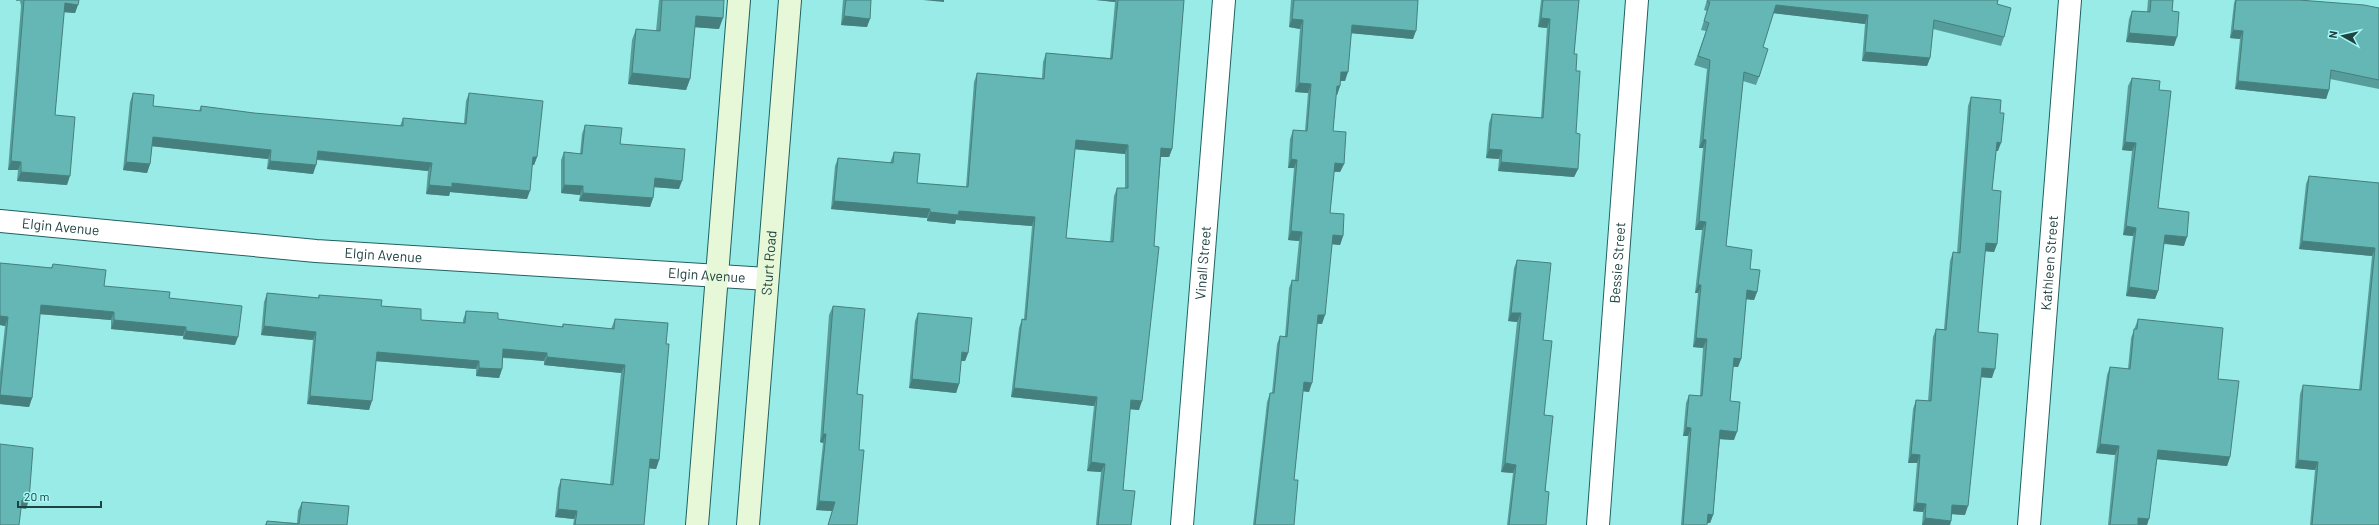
<svg xmlns="http://www.w3.org/2000/svg" width="2379" height="525" viewBox="0 0 2379 525" font-family="Barlow,sans-serif">
<rect width="100%" height="100%" fill="#98ebe7"/>
<g fill="none" stroke-linecap="round" stroke-linejoin="round">
<!-- street casing -->
<g stroke="#206160" stroke-width="24">
<g id="street">
<path id="s1" d="M0 221 316 251 767 279"/>
<path id="s2" d="M1182 525 1224 0"/>
<path id="s3" d="M1598 525 1637 0"/>
<path id="s4" d="M2029 525 2070 0"/>
</g>
</g>
<!-- secondary casing -->
<g stroke="#206160" stroke-width="24">
<g id="secondary">
<path d="M697 525 739 0"/>
<path id="s5" d="M748 525 790 0"/>
</g>
</g>
<!-- street -->
<use href="#street" stroke="#fff" stroke-width="22"/>
<!-- secondary -->
<use href="#secondary" stroke="#e6f8d7" stroke-width="22"/>
</g>
<!-- wall -->
<path fill="#569d9b" fill-rule="evenodd" d="M16 0H79L75 13 64 12 55 115 67 185 17 181 18 170H8L21 6 20 1H16Z
M659 0H724L719 29 695 27 690 79 686 90 628 84 632 40 636 29 656 31Z
M843 0H871L867 27 841 25Z
M1096 0H1184L1172 149 1169 157H1161L1139 410 1130 409 1123 490 1131 525H1096L1101 472 1087 471 1094 406 1011 397 1019 328 1022 319H1024L1032 226 956 220 955 224 927 221V218L831 209 835 166 838 158 890 163 894 152 917 183 966 187 974 82 977 73 1042 78 1043 62 1046 53 1110 58 1115 2ZM1075 149 1125 154V188H1117L1114 196 1110 242 1066 238Z
M1291 0H1418L1413 39 1351 33 1345 81H1340V86L1337 95H1336L1333 131 1344 164 1340 172H1334L1330 213 1343 236 1340 245 1332 244 1322 324H1317L1309 392 1303 391 1294 480V525H1253L1267 402 1270 393H1272L1277 344 1280 336H1285L1289 288 1292 280H1295L1299 241 1288 240 1294 168H1288L1290 139 1293 130 1305 131 1308 93 1295 92 1300 29 1289 27Z
M1541 0H1579L1574 54 1576 71V133L1578 169 1574 177 1498 171 1499 159 1486 158 1489 123 1492 114 1541 118 1547 28 1538 27Z
M1707 0H1998L1997 4 2004 37 2001 46 1933 29 1930 58 1927 66 1862 61 1865 24 1773 13 1763 47 1759 77 1756 85 1743 81 1726 246 1750 269 1757 292 1754 300 1746 299 1741 359 1738 367H1733L1730 401 1734 440 1720 439 1713 515 1710 523H1707V525H1681L1688 436H1683L1686 403 1689 395 1700 396 1703 348 1693 347 1698 293H1695L1702 230H1695L1703 148H1699L1707 69 1694 65 1706 31 1701 30 1707 11 1704 10Z
M2148 0H2173L2172 11 2174 46 2126 42 2129 19 2132 11 2147 12Z
M2235 0H2299L2379 8V89L2330 79 2329 90 2326 99 2235 89 2240 39 2230 38 2234 3Z
M2132 78 2159 90 2158 208 2184 246 2164 244 2158 291 2155 299 2126 296 2133 236 2123 235 2132 151 2122 150 2128 86Z
M133 93 153 106 199 111 201 106 254 113 400 126 403 118 464 123 466 101 469 93 537 157 534 165H532L527 199 450 192 449 196 426 194 428 171 317 160 316 165 313 174 267 169 268 159 152 146 150 164 147 173 123 170 130 102Z
M1971 97 2000 113 1998 151H1996L1992 190 1997 244 1994 252 1985 251 1978 332 1992 378 1981 377 1965 515 1952 514 1950 525H1922L1923 512 1913 511 1917 463H1908L1913 409 1916 400 1928 401 1933 337 1936 329H1944L1950 261 1953 252 1957 253 1968 106Z
M585 125 620 144 679 189 654 187 653 198 650 207 579 201 580 195 561 193V160L564 152 580 154 582 134Z
M2309 176 2379 183V525H2310L2315 470 2295 468 2300 394 2303 385 2359 390 2372 256 2299 249 2306 184Z
M1517 260 1543 340 1546 525H1507L1513 473 1501 472 1517 322 1508 321 1514 268Z
M0 263 51 268 53 264 104 286 169 298 235 345 183 339V336L111 329V320L40 314 32 398 29 407 0 404V372L5 326 0 325Z
M267 293 318 298 319 295 381 306 421 320 463 323V320L466 311 498 319 562 327 563 324 611 329 615 319 659 460 656 469 649 468 644 525H573L574 519 555 517 558 488 561 479 610 484 621 373 544 365V361L503 358 502 369 499 378 476 376V369L376 361 369 410 307 404 313 340 261 335 264 302Z
M833 306 857 394 859 450 857 525H828L832 511 816 510 823 443 820 442 829 315Z
M918 313 968 353 965 361H961L959 384 956 393 909 388 915 321Z
M2138 319 2218 379 2230 457 2227 466 2157 459 2147 525H2108L2115 455 2096 453 2107 375 2110 367 2128 369 2131 338Z
M302 502 347 525H265L267 521 297 523 298 511Z"/>
<!-- shaded-wall -->
<path fill="#46807e" d="M923 0H944V2Z
M1096 0H1116L1115 2Z
M65 3 78 5 75 13 62 12Z
M1776 5 1868 15 1865 24 1772 13Z
M696 16 723 18 719 29 692 27Z
M844 16 870 19 867 27 841 25Z
M1541 18 1550 19 1547 28 1538 27Z
M1292 19 1303 20 1300 29 1289 27Z
M1352 25 1416 31 1413 39 1349 33Z
M2233 30 2243 31 2240 39 2230 38Z
M2129 33 2177 37 2174 46 2126 42Z
M1865 52 1930 58 1927 66 1862 61Z
M1341 72H1348L1345 81H1338Z
M632 73 690 79 686 90 628 84Z
M2238 81 2329 90 2326 99 2235 89Z
M1299 83 1311 84 1308 93 1295 92Z
M1337 86H1340L1337 95 1334 94Z
M153 137 271 150 268 159 150 146Z
M1703 139 1706 140 1703 148H1699Z
M1076 140 1128 145 1125 154 1072 149Z
M1997 142 2001 143 1998 151H1994Z
M2125 142 2136 143 2132 151 2122 150Z
M1161 148 1172 149 1169 157H1158Z
M1489 149 1502 150 1499 159 1486 158Z
M318 151 432 163 428 171 314 159Z
M533 157H537L534 165H530Z
M1291 159 1297 160 1294 168H1288Z
M11 161 21 162 18 170H8Z
M270 161 316 165 313 174 267 169Z
M126 162 150 164 147 173 123 170Z
M1501 162 1578 169 1574 177 1498 171Z
M1335 163 1344 164 1340 172 1331 171Z
M21 172 70 176 67 185 17 181Z
M655 178 682 181 679 189 652 187Z
M452 183 530 191 527 199 450 192 449 196 426 194 429 185Z
M564 185 583 186 580 195 561 193Z
M583 193 653 198 650 207 579 201Z
M834 201 930 209 927 218 831 209Z
M959 211 1035 217 1032 226 956 220 955 224 927 221 930 212Z
M1699 221 1706 222 1702 230H1695Z
M2126 226 2136 228 2133 236 2123 235Z
M1291 231 1302 232 1299 241 1288 240Z
M1333 235 1343 236 1340 245 1330 244Z
M2165 235 2187 237 2184 246 2161 243Z
M2302 241 2375 248 2372 256 2299 249Z
M1986 243 1997 244 1994 252 1983 251Z
M1698 285H1701L1698 293H1695Z
M2129 287 2158 291 2155 299 2126 296Z
M1747 290 1757 292 1754 300 1744 299Z
M41 305 114 312 111 320 38 314Z
M1511 313H1521L1517 322 1508 321Z
M1318 315H1325L1322 324 1315 323Z
M0 316 8 317 5 326 0 325Z
M114 320 186 327 183 336 111 329Z
M264 326 316 332 313 340 261 335Z
M186 331 238 337 235 345 183 339Z
M1696 338 1707 339 1703 348 1693 347Z
M503 349 547 353 544 361 500 357Z
M377 352 479 361 476 369 374 361Z
M962 352 968 353 965 361H959Z
M547 357 625 365 621 373 544 365Z
M1734 358 1741 359 1738 367 1731 366Z
M479 368 502 369 499 378 476 376Z
M1982 368 1995 369 1992 378 1979 377Z
M912 379 959 384 956 393 909 388Z
M1304 382 1312 383 1309 392 1301 391Z
M1014 388 1097 397 1094 406 1011 397Z
M0 395 32 398 29 407 0 404Z
M310 396 372 401 369 410 307 404Z
M1131 400 1142 401 1139 410 1128 409Z
M1686 427 1691 428 1688 436H1683Z
M1720 430 1737 432 1734 440 1717 439Z
M823 434H826L823 443 820 442Z
M2100 444 2119 446 2115 455 2096 453Z
M2158 450 2230 457 2227 466 2155 459Z
M1911 454 1920 455 1917 463H1908Z
M650 459 659 460 656 469 646 468Z
M2298 460 2318 462 2315 470 2295 468Z
M1091 462 1105 464 1101 472 1087 471Z
M1505 463 1516 465 1513 473 1501 472Z
M22 500H29L26 509 19 508Z
M819 501 835 502 832 511 816 510Z
M1916 503 1926 504 1923 512 1913 511Z
M1952 505 1968 506 1965 515 1949 514Z
M558 509 577 511 574 519 555 517Z
M1708 514 1713 515 1710 523H1705Z
M1925 518 1951 521 1950 525H1922Z
M2138 518 2149 519 2147 525H2136Z"/>
<!-- building -->
<path fill="#64b7b4" stroke="#46807e" fill-rule="evenodd" d="M24 0H79L78 5 65 3 55 115 75 117 70 176 21 172V162L11 161Z
M662 0H724L723 18 696 16 690 79 632 73 636 29 660 31Z
M846 0H871L870 19 844 16Z
M1118 0H1184L1172 149 1161 148 1154 246 1159 247 1142 401 1131 400 1123 490 1135 491 1131 525H1098L1105 464 1091 462 1097 397 1014 388 1022 319 1026 320 1035 217 959 211 958 215 930 212V209L834 201 838 158 893 163 894 152 920 154 917 183 968 187 977 73 1044 79 1046 53 1112 59ZM1076 140 1128 145V188H1117L1113 242 1066 238Z
M1294 0H1418L1416 31 1352 25 1348 72H1341L1340 86H1337L1333 131 1346 132 1344 164 1335 163 1330 213 1344 214 1343 236 1333 235 1325 315H1318L1312 383 1304 382 1294 480H1298L1294 525H1255L1270 393H1274L1280 336 1287 337 1292 280 1298 281 1302 232 1291 231 1297 160 1291 159 1293 130 1307 131 1311 84 1299 83 1303 20 1292 19Z
M1543 0H1579L1574 54H1577L1576 71H1580L1576 133 1580 134 1578 169 1501 162 1502 150 1489 149 1492 114 1543 118 1550 19 1541 18Z
M1708 0H1998L1997 4 2011 8 2004 37 1934 20 1930 58 1865 52 1868 15 1776 5 1763 47 1768 49 1759 77 1744 72 1726 246 1752 250 1750 269 1760 270 1757 292 1747 290 1741 359 1734 358 1730 401 1740 402 1737 432 1720 430 1713 515 1708 514 1707 525H1683L1691 428 1686 427 1689 395 1702 396 1707 339 1696 338 1701 285H1698L1706 222 1699 221 1706 140 1703 139 1710 60 1698 56 1709 23 1704 21 1710 2H1707Z
M2151 0H2173L2172 11 2179 12 2177 37 2129 33 2132 11 2150 12Z
M2236 0H2299L2364 5 2379 8V80L2331 70 2329 90 2238 81 2243 31 2233 30Z
M2132 78 2160 81 2159 90 2171 91 2158 208 2189 212 2187 237 2165 235 2158 291 2129 287 2136 228 2126 226 2136 143 2125 142Z
M133 93 154 95 153 106 201 111V106L254 113 403 126V118L466 124 469 93 543 101 537 157H533L530 191 452 183V187L429 185 432 163 318 151 316 165 270 161 271 150 153 137 150 164 126 162Z
M1971 97 2001 100 2000 113H2004L2001 143 1997 142 1992 190 2001 191 1997 244 1986 243 1978 332 1998 334 1995 369 1982 368 1968 506 1952 505 1951 521 1925 518 1926 504 1916 503 1920 455 1911 454 1916 400 1931 401 1936 329 1946 330 1953 252 1960 253Z
M585 125 622 128 620 144 685 149 682 181 655 178 653 198 583 193V186L564 185V152L582 154Z
M2309 176 2379 183V525H2312L2318 462 2298 460 2303 385 2361 390 2375 248 2302 241Z
M1517 260 1551 263 1543 340 1552 341 1544 415 1553 416 1545 491 1549 492 1546 525H1509L1516 465 1505 463 1521 313H1511Z
M0 263 52 268 53 264 106 270 104 286 170 292 169 298 242 306 238 337 186 331V327L114 320V312L41 305 32 398 0 395 8 317 0 316Z
M267 293 319 298V295L382 300 381 306 421 309V320L465 323 466 311 498 313V319L563 327V324L614 329 615 319 668 323 666 344H669L659 460 650 459 644 525H575L577 511 558 509 561 479 613 485 625 365 547 357V353L503 349 502 369 479 368V361L377 352 372 401 310 396 316 332 264 326Z
M833 306 865 309 857 394 863 395 859 450H864L857 525H828L835 502 819 501 826 434H823Z
M918 313 972 318 968 353 962 352 959 384 912 379Z
M2138 319 2223 328 2218 379 2239 381 2230 457 2158 450 2149 519 2138 518V525H2110L2119 446 2100 444 2110 367 2130 369 2134 329H2137Z
M0 444 33 448 29 500H22L19 525H0Z
M302 502 349 506 347 525H266L267 521 299 524Z"/>
<g text-anchor="middle" stroke-width="3" stroke-linejoin="round" paint-order="stroke">
<!-- street labels -->
<g font-size="14" fill="#204241" stroke="#a5f8f5">
<text dy="5" stroke="none"><textPath href="#s1" startOffset="61">Elgin Avenue</textPath></text>
<text dy="5" stroke="none"><textPath href="#s1" startOffset="385">Elgin Avenue</textPath></text>
<text dy="5" stroke="none"><textPath href="#s5" startOffset="263">Sturt Road</textPath></text>
<text dy="5" stroke="none"><textPath href="#s2" startOffset="263">Vinall Street</textPath></text>
<text dy="5" stroke="none"><textPath href="#s3" startOffset="263">Bessie Street</textPath></text>
<text dy="5" stroke="none"><textPath href="#s4" startOffset="263">Kathleen Street</textPath></text>
<text dy="5" stroke="none"><textPath href="#s1" startOffset="709">Elgin Avenue</textPath></text>
</g>
</g>
<!-- north arrow -->
<g transform="translate(2343 36) rotate(278)" stroke="#a5f8f5" stroke-width="3" paint-order="stroke">
<path d="M0-3L7 15L0 10L-7 15Z" fill="#204241"/>
<text y="-6" font-size="11" font-weight="bold" text-anchor="middle" fill="#204241">N</text>
</g>
<!-- scale -->
<path d="M18 501v6h83v-6" fill="none" stroke="#204241" stroke-width="2"/>
<text x="24" y="501" font-size="12" fill="#204241" stroke="#a5f8f5" stroke-width="3" paint-order="stroke">20 m</text>
</svg>
